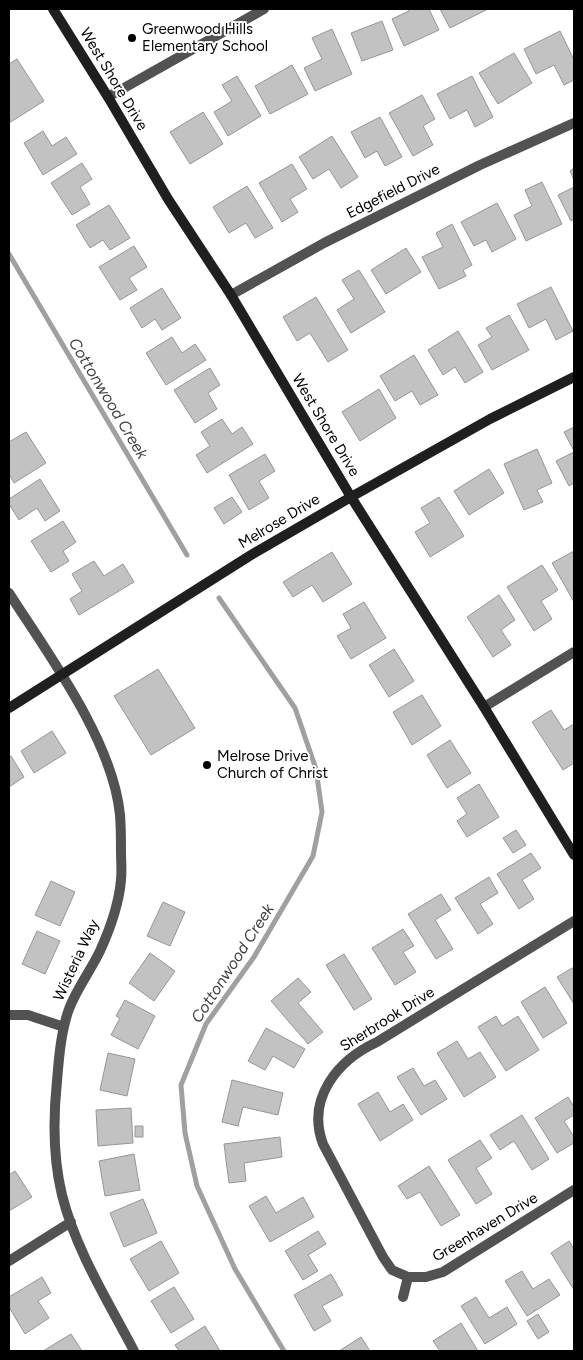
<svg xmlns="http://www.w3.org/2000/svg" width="583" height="1360" viewBox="0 0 583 1360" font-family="Figtree,sans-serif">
<rect width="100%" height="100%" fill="#fff"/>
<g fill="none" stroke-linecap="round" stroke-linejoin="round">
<!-- stream -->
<path stroke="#a0a0a0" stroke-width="5" d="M9 254 187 555
M219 598 295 708 316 769 322 812 313 856 254 957 206 1024 181 1085 185 1133 197 1186 235 1269 284 1351"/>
</g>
<!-- building -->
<path fill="#c2c2c2" stroke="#969696" d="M408 9H429L439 30 404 46 392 19 409 11Z
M440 9H486V10L450 28Z
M382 21 393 50 362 61 351 33Z
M332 29 352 74 315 91 304 68 322 59 312 38Z
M560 31 574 60V80L564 85 554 65 536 74 524 49Z
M514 53 532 83 498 104 479 73Z
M17 59 44 101 9 123V64Z
M292 65 308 94 270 114 255 86Z
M237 76 261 116 228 136 214 112 232 101 222 85Z
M472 76 493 117 475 127 467 110 450 119 437 94Z
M422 95 435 119 423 126 433 145 413 156 389 113Z
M203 112 223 144 190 164 170 132Z
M380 117 402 157 385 166 377 151 365 158 351 132Z
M43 131 52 146 66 137 77 154 43 175 24 143Z
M332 136 358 177 341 188 329 169 313 179 299 157Z
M82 163 92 179 80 187 90 204 72 215 51 183Z
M292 164 307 189 290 199 298 212 282 222 259 183Z
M574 168V180L570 171Z
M542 182 562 224 526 241 514 215 532 206 525 190Z
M247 186 273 228 255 238 246 223 229 233 213 207Z
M574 187V219L571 221 558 195Z
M497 203 516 239 492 252 486 240 474 246 461 222Z
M109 205 130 238 110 250 103 240 90 248 76 225Z
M452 224 472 265 463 270 466 276 439 289 422 257 443 247 436 233Z
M134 246 147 267 129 278 137 290 120 300 99 267Z
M406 248 421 272 386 294 371 270Z
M359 270 385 312 351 333 337 310 354 299 342 280Z
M551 287 573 331 556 340 546 319 529 328 517 304Z
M162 288 181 318 162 330 155 319 142 328 130 308Z
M316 297 348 350 328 362 310 333 297 341 283 317Z
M509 315 529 350 492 370 478 345 492 337 486 328Z
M458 331 483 372 465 383 455 367 443 375 428 350Z
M172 337 182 353 195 344 206 360 166 385 146 353Z
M414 355 438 395 420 405 412 391 395 401 380 376Z
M210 368 220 385 208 393 217 409 195 423 174 390Z
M379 389 396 418 360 441 342 412Z
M222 419 232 434 242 427 253 444 207 473 196 455 210 446 201 432Z
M574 427V451L564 432Z
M26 432 46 463 14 483 9 474V442Z
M537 449 552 483 537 490 543 502 524 510 504 464Z
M574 452V483L569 486 556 461Z
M265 454 275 471 259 481 269 498 249 510 229 475Z
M489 469 504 493 469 515 454 491Z
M40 479 60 511 45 521 37 508 19 520 9 504V499Z
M232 497 242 512 224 524 214 508Z
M439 497 464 536 430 557 415 532 430 523 421 508Z
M63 521 76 542 63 551 69 561 51 572 31 541Z
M574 551V602L552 563Z
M332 552 352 584 323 602 312 585 293 597 283 582Z
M94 561 104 576 123 564 134 582 79 615 70 599 82 591 72 574Z
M542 565 558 590 541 601 552 619 534 631 507 587Z
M499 595 515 620 501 630 511 645 493 657 467 617Z
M364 602 386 638 351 659 337 636 351 628 343 614Z
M394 649 414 681 389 697 369 665Z
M158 669 195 728 151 755 114 696Z
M422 695 441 726 412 745 393 712Z
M551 710 564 730 574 724V763L563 770 532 722Z
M52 731 66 753 34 773 21 751Z
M450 740 471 773 447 788 427 755Z
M11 756 24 777 9 787V757Z
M479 784 499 817 467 837 457 821 467 814 457 798Z
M516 830 526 845 513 853 503 838Z
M531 853 541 868 522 880 534 899 519 909 497 874Z
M489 877 498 893 480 904 493 924 478 934 455 898Z
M51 881 75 892 60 926 35 915Z
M441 894 451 910 435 920 453 949 436 959 408 914Z
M163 902 185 912 170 946 147 936Z
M403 929 414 946 403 952 416 972 395 985 372 948Z
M37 931 60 941 45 974 22 964Z
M150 953 175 971 154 1001 129 983Z
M344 954 372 999 354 1010 326 965Z
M574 967V1004L557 977Z
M298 978 311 992 298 1003 323 1032 308 1044 271 1001Z
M545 987 567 1023 543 1038 521 1002Z
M125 1000 155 1016 138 1049 111 1035 120 1018 116 1016Z
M496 1016 502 1026 518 1016 539 1050 506 1071 478 1027Z
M266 1028 305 1049 294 1068 273 1056 265 1070 248 1061Z
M457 1041 468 1059 480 1052 496 1077 464 1097 437 1053Z
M108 1053 135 1059 127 1096 100 1090Z
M413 1068 424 1086 435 1080 447 1099 421 1115 397 1077Z
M232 1080 283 1093 278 1115 243 1107 238 1126 222 1122Z
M378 1092 390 1112 403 1104 413 1120 380 1141 358 1104Z
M568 1097 574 1107V1115L564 1121 574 1137V1143L557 1153 535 1118Z
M131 1108 133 1143 98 1146 96 1110Z
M522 1115 549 1159 532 1170 514 1141 500 1150 490 1135Z
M135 1126H143V1137H135Z
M280 1137 282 1157 244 1163 246 1181 229 1183 224 1144Z
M480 1140 492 1158 476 1168 492 1194 476 1204 448 1160Z
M134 1154 140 1190 105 1196 99 1161Z
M429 1166 460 1215 441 1226 420 1192 407 1199 398 1186Z
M15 1171 32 1197 9 1211V1175Z
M266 1196 276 1213 303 1197 314 1217 270 1242 249 1206Z
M143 1199 157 1233 124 1247 110 1213Z
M318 1231 326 1244 308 1255 318 1271 303 1280 285 1251Z
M161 1241 179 1273 149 1291 130 1259Z
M569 1241 574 1249V1290L551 1253Z
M522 1271 533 1289 549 1279 560 1295 527 1316 505 1281Z
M331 1274 343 1295 322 1306 331 1321 314 1331 294 1295Z
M42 1277 51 1293 38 1301 49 1318 25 1334 9 1307V1297Z
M174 1287 194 1319 171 1333 151 1301Z
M476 1297 489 1318 507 1307 517 1324 485 1344 461 1306Z
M538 1314 549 1332 538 1339 527 1321Z
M461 1323 478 1351H440L433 1341Z
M205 1326 220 1351H179L175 1345Z
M71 1334 82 1351H43Z
M361 1337 370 1351H339Z"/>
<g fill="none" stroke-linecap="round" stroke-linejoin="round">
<!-- street -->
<path stroke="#525252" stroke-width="10" d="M108 97 264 9
M231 295 324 243 480 165 574 123
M9 593C48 654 113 741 120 815 121 827 121 839 121 851 121 861 122 871 121 880 119 903 110 929 100 951 91 970 77 988 69 1009 61 1031 59 1057 57 1081 53 1119 53 1158 62 1195 76 1251 108 1301 134 1351
M484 707 574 652
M9 1015H28L64 1027
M9 1261 71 1222
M408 1277H426L443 1272 574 1190
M403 1297 408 1277 392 1270 383 1257 323 1144C306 1098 338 1060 377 1042L574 921"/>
<!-- secondary -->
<path stroke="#1f1f1f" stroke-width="10" d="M53 9 108 97 168 199 231 295 351 497 484 707 574 855
M9 708 251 555 351 497 490 419 574 377"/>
</g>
<!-- markers -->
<g fill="#000" stroke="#fff" stroke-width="2">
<circle cx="132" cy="38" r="5"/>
<circle cx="207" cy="765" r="5"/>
</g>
<g text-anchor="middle" stroke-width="4" stroke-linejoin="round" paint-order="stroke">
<!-- poi labels -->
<g font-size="15" fill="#000" stroke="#fff" text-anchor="start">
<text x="142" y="34">Greenwood Hills<tspan x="142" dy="17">Elementary School</tspan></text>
<text x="217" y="761">Melrose Drive<tspan x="217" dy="17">Church of Christ</tspan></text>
</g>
<!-- street labels -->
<g font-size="15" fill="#000" stroke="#fff">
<text transform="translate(114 79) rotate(59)" y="5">West Shore Drive</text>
<text transform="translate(393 191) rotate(-27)" y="5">Edgefield Drive</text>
<text transform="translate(326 425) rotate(59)" y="5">West Shore Drive</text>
<text transform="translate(279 521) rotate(-31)" y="5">Melrose Drive</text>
<text transform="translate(76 960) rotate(-65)" y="5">Wisteria Way</text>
<text transform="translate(387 1019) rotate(-32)" y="5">Sherbrook Drive</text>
<text transform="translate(485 1227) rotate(-31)" y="5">Greenhaven Drive</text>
</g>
<!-- water labels -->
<g font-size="16" font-style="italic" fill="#414141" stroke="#fff">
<text transform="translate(109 398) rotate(59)" y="6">Cottonwood Creek</text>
<text transform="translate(232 963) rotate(-57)" y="6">Cottonwood Creek</text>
</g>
</g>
<!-- border -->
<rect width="583" height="1360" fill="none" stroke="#000000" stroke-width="20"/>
</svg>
